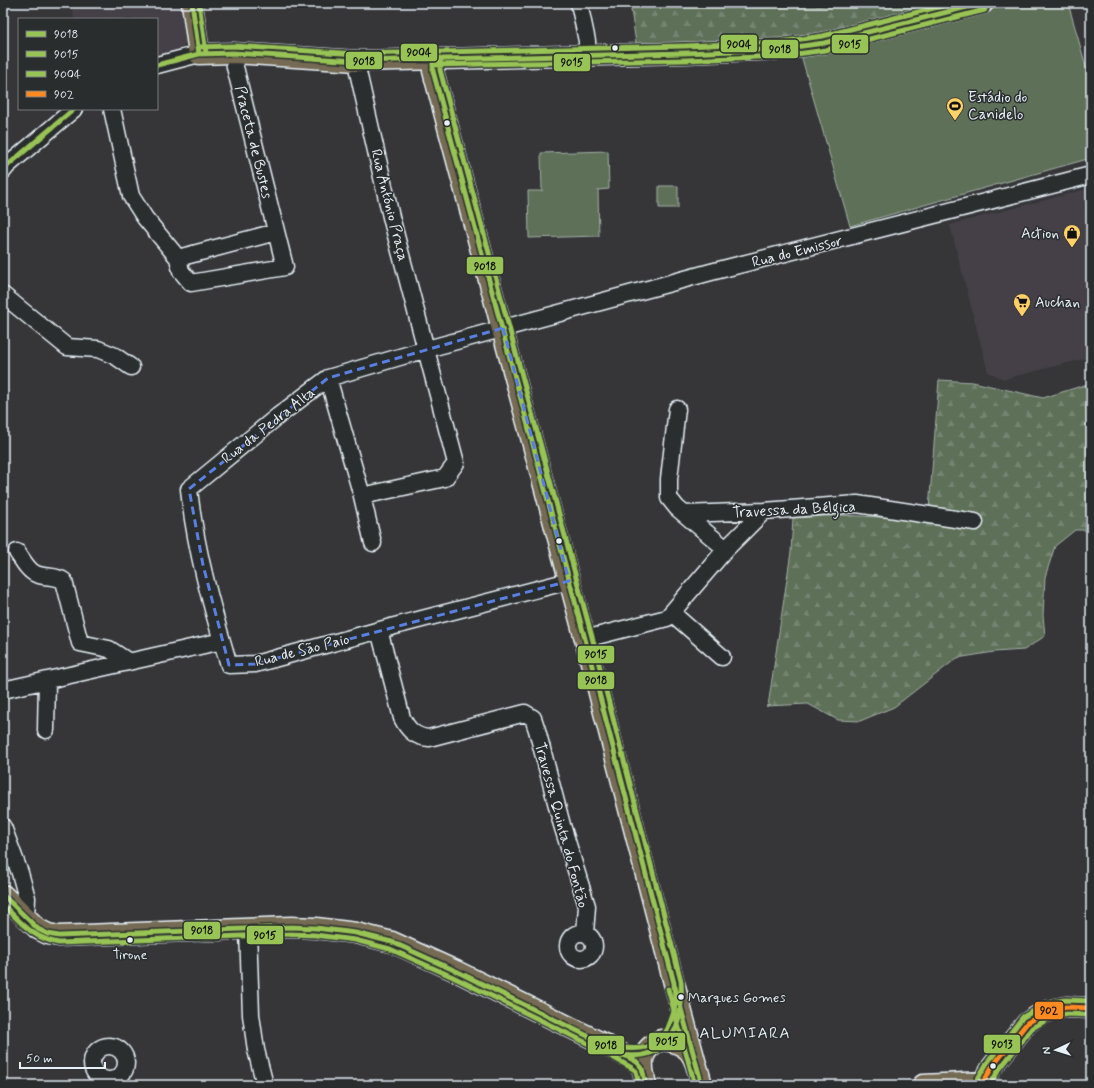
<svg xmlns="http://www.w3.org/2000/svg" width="1094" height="1088" viewBox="0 0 1094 1088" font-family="Mynerve,sans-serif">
<defs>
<pattern id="forest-firs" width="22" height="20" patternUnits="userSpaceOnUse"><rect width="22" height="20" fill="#5e7059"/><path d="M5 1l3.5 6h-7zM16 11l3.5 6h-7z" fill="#758572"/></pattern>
</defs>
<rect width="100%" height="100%" fill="#363639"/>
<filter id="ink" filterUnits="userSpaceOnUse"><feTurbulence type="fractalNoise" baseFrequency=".025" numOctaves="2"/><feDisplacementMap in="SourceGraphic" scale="8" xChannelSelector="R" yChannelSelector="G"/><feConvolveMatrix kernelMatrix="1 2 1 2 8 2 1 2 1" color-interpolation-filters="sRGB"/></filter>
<g filter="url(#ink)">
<!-- built -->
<path fill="#454046" d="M72 3H182L187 41 181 49 157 56V19H74Z
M1091 188V357L1004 379 988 372 950 225Z"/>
<!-- forest -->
<path fill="url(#forest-firs)" stroke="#a3b0a8" d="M630 3H954L799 47 637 50Z
M939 380 973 382 1043 398 1091 383V530H1075L1055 546 1045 577 1043 615 1045 636 1024 650 994 652 957 658 894 707 860 721 838 720 808 704 766 706H768L791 552 793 518 840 515 899 518 928 522Z"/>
<!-- green -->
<path fill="#5e7059" stroke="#a3b0a8" d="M1016 3H1068L1091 84V158L850 226 801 55Z
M608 151 609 189 598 190 599 236 529 238 528 191H542L541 153Z
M659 186H678V208H659Z"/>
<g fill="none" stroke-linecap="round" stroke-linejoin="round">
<!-- minor casing -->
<g stroke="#e8f1f8" stroke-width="19">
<path id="minor" d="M579 3 587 41V55
M233 53 235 67 285 267 191 283 181 271 178 258 276 232
M357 61 358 72 391 217 456 463 445 478 362 496
M157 65 199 54
M112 109 131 196 145 218 178 258
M3 171 7 166 74 109
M3 295 67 347 98 349 115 356 131 367
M328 378 362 496 373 543
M677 409 669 479V498L677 508 726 549
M685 514 764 511 857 504 975 522
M17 552C22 559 28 571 36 574 45 578 56 575 64 581L80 643 109 649 129 662
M569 581 391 627 255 664 229 665C212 608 195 548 189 489L278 416 328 378 427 349 711 272 1091 175
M672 613 722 657
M379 630 402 718C408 730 415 737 429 738L525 713 533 718 537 730 562 825 587 906 585 933
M585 639 667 618 726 549 764 511
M3 690 222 641
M46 730 47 680
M3 827 20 873 27 898 26 917
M248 930 251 1015 256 1050 265 1085
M568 946a13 13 0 1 1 26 0a13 13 0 1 1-26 0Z
M92 1063a17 17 0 1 1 34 0a17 17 0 1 1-34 0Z"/>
</g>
<!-- major casing -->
<g stroke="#e8f1f8" stroke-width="23">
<path id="major" d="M192 3 199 54 233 53 357 61 685 53 781 49 824 43 983 3
M433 58V71L585 639 674 983 697 1068
M3 895 38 929 48 934 59 936 291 927 316 928 356 933 392 942 456 971 606 1045 637 1062 642 1068
M646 1085C641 1064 639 1050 661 1040 692 1042 695 1058 702 1085
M923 1085 984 1082
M982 1085 992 1067 1027 1023 1036 1017 1050 1010 1066 1007 1091 1008"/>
</g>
<!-- minor -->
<use href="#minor" stroke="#2a2d2e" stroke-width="16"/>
<!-- major -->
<use href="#major" stroke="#746b52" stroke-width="20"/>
<!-- bus-1 casing -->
<g stroke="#2a2d2e" stroke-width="8">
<path id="bus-1" d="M192 3 199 54
M157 65 199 54 233 53 357 61 685 53 781 49 824 43 983 3
M3 171 7 166 74 109
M3 895 38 929 48 934 59 936 291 927 316 928 356 933 392 942 456 971 606 1045C630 1050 655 1054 668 1028 671 1021 674 1013 675 1005 676 998 674 990 674 983L585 639 433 71V58
M675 987 702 1085
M596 1040 637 1062 642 1068 646 1085"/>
</g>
<!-- bus-2 casing -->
<g stroke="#2a2d2e" stroke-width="8">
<path id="bus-2" d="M433 65 685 60 782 56 826 50 985 10
M3 905C22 923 32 938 59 943L291 934 315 935 355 940 390 949 453 977 603 1051C662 1068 685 1038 681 981L592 637 440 70V58
M668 989 695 1085
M593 1046 632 1068 636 1071 639 1085"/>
</g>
<!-- bus-3 casing -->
<g stroke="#2a2d2e" stroke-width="8">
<path id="bus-3" d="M199 3 206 53
M199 47 233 46 357 54 685 46 780 42 823 36 954 3"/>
</g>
<!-- bus-4 casing -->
<g stroke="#2a2d2e" stroke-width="8">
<path id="bus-4" d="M982 1085 992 1067 1027 1023 1050 1010 1066 1007 1091 1008"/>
</g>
<!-- bus-5 casing -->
<g stroke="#2a2d2e" stroke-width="8">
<path id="bus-5" d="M990 1085 998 1071 1032 1028 1052 1017 1067 1014 1091 1015"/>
</g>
<!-- bus-6 casing -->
<g stroke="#2a2d2e" stroke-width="8">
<path id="bus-6" d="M976 1082 987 1063 1023 1017 1048 1003 1065 1000 1091 1001"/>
</g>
<!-- bus-1 -->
<use href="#bus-1" stroke="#98c455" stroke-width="5"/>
<!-- bus-2 -->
<use href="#bus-2" stroke="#98c455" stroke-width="5"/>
<!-- bus-3 -->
<use href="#bus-3" stroke="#98c455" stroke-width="5"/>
<!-- bus-4 -->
<use href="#bus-4" stroke="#ff8a20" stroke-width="5"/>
<!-- bus-5 -->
<use href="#bus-5" stroke="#98c455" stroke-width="5"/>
<!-- bus-6 -->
<use href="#bus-6" stroke="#98c455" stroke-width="5"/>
</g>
</g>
<!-- marked area -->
<path fill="none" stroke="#5a7fe2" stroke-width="3" stroke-dasharray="8 5" stroke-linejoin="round" d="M503 328 569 581 255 664 229 665 203 565 189 489 328 378Z"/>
<!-- icons -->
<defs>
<g id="stadium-pin" transform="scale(0.9)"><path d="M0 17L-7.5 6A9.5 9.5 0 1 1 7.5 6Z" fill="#ffd166" stroke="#2a2d2e"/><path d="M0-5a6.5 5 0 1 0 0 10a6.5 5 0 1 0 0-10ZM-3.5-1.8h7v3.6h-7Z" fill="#111"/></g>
<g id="shop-pin" transform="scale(0.9)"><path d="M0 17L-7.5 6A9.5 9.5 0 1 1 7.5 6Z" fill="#ffd166" stroke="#2a2d2e"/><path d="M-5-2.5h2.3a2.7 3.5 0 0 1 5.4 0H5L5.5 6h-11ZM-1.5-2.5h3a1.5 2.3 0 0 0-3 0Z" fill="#111"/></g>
<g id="supermarket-pin" transform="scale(0.9)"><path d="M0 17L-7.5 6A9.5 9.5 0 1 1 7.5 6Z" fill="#ffd166" stroke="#2a2d2e"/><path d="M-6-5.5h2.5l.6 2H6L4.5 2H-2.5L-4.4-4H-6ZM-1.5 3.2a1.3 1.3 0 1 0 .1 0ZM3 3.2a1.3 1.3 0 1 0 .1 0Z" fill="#111"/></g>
</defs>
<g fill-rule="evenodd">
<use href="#stadium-pin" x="955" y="106"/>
<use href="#shop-pin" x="1072" y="233"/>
<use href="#supermarket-pin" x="1022" y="302"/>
</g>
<!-- markers -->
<g fill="#e8f1f8" stroke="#2a2d2e" stroke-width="1.5">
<circle cx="615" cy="48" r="3.5"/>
<circle cx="447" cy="123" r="3.5"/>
<circle cx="559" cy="541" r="3.5"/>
<circle cx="130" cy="940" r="3.5"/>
<circle cx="681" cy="997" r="3.5"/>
<circle cx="993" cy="1066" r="3.5"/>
</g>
<g text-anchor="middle" stroke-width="3" stroke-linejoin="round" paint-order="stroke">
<!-- bus labels -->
<g font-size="14" fill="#e8f1f8" stroke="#2a2d2e">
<text x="130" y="959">Tirone</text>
<text x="688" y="1002" text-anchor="start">Marques Gomes</text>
</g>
<!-- poi labels -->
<g font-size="15" fill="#e8f1f8" stroke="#2a2d2e" text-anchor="start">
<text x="968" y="102">Estádio do<tspan x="968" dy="17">Canidelo</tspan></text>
<text x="1059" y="238" text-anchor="end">Action</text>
<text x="1035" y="307">Auchan</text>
</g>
<!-- street labels -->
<g font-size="15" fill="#e8f1f8" stroke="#2a2d2e">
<text transform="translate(254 142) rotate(76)" y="5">Praceta de Bustes</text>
<text transform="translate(390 205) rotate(76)" y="5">Rua António Praça</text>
<text transform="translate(797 251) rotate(-14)" y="5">Rua do Emissor</text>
<text transform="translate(268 425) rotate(-38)" y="5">Rua da Pedra Alta</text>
<text transform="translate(794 509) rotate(-3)" y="5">Travessa da Bélgica</text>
<text transform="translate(302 650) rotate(-14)" y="5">Rua de São Paio</text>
<text transform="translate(562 825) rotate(75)" y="5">Travessa Quinta do Fontão</text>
</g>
<!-- neighbourhood labels -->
<g font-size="16" letter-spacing="1" fill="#e8f1f8" stroke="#2a2d2e">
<text x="745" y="1038">ALUMIARA</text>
</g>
</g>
<g stroke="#2a2d2e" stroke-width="1.5">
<rect x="720" y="34" width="38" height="19" rx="4" fill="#98c455"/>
<rect x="831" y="34" width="38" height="20" rx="4" fill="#98c455"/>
<rect x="761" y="39" width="38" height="20" rx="4" fill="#98c455"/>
<rect x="400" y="43" width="38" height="19" rx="4" fill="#98c455"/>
<rect x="345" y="51" width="38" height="19" rx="4" fill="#98c455"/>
<rect x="553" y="53" width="38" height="19" rx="4" fill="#98c455"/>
<rect x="466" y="256" width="38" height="19" rx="4" fill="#98c455"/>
<rect x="577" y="645" width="38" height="19" rx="4" fill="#98c455"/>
<rect x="577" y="671" width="38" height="19" rx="4" fill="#98c455"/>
<rect x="183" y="921" width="38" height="19" rx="4" fill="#98c455"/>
<rect x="246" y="925" width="38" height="20" rx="4" fill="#98c455"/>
<rect x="1034" y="1001" width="30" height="19" rx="4" fill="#ff8a20"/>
<rect x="648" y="1032" width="38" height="19" rx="4" fill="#98c455"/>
<rect x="983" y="1034" width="38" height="20" rx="4" fill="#98c455"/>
<rect x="587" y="1035" width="38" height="20" rx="4" fill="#98c455"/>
</g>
<g font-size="11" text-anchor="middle" font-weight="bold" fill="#111">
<text x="739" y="48">9004</text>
<text x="850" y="48">9015</text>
<text x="780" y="53">9018</text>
<text x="419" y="56">9004</text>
<text x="364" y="65">9018</text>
<text x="572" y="66">9015</text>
<text x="485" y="270">9018</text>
<text x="596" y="658">9015</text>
<text x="596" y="684">9018</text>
<text x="202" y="934">9018</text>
<text x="265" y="939">9015</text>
<text x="1049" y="1014">902</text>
<text x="667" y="1045">9015</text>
<text x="1002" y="1048">9013</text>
<text x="606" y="1049">9018</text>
</g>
<!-- margin -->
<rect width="1094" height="1088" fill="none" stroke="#2a2d2e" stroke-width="16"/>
<rect x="8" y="8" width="1078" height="1072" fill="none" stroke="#e8f1f8" stroke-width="1.5" filter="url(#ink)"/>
<!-- legend -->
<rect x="18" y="18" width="140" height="92" fill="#2a2d2e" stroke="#767b7f"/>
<rect x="26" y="31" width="20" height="6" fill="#98c455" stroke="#767b7f"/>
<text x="54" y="38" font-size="12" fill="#e8f1f8">9018</text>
<rect x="26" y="51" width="20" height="6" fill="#98c455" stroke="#767b7f"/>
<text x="54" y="58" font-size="12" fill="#e8f1f8">9015</text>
<rect x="26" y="71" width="20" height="6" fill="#98c455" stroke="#767b7f"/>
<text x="54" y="78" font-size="12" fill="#e8f1f8">9004</text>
<rect x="26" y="91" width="20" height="6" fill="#ff8a20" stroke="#767b7f"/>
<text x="54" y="98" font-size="12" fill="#e8f1f8">902</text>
<!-- north arrow -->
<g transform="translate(1056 1050) rotate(266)" stroke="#2a2d2e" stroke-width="3" paint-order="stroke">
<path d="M0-3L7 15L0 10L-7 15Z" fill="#e8f1f8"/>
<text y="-6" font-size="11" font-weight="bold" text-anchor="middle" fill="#e8f1f8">N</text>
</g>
<!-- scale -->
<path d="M20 1062v6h85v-6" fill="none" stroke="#e8f1f8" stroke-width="2"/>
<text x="26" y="1062" font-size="12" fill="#e8f1f8" stroke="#2a2d2e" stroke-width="3" paint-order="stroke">50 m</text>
</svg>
